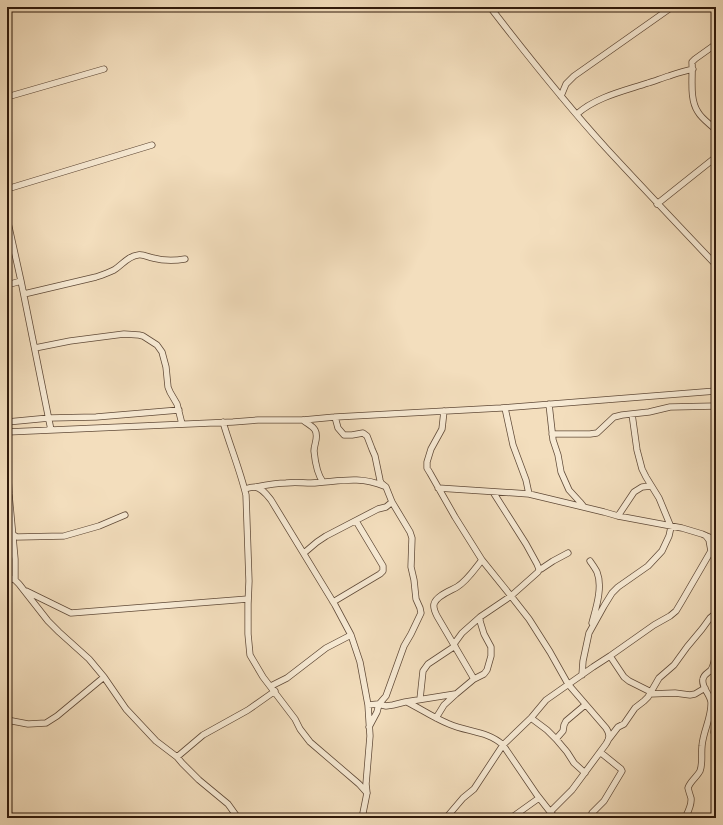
<svg xmlns="http://www.w3.org/2000/svg" width="723" height="825" viewBox="0 0 723 825" font-family="'IM FELL Double Pica',serif">
<rect width="100%" height="100%" fill="#f3debd"/>
<filter id="stains"><feTurbulence type="fractalNoise" baseFrequency=".005" numOctaves="4"/><feColorMatrix values="0 0 0 0 .2 0 0 0 0 .09 0 0 0 0 .02 0 0 0 .5 -.17"/></filter>
<radialGradient id="worn" r=".72"><stop offset=".6" stop-color="#630" stop-opacity="0"/><stop offset="1" stop-color="#630" stop-opacity=".3"/></radialGradient>
<g fill="none" stroke-linecap="round" stroke-linejoin="round">
<!-- minor casing -->
<g stroke="#604a38" stroke-width="7">
<path id="minor" d="M490 7C527 55 565 103 606 148 642 187 679 226 716 265
M716 44 695 59 692 62C693 77 689 99 698 112 702 119 710 124 716 130
M561 96 566 84 574 76 672 7
M7 97 104 69
M577 114C596 97 624 91 648 83 655 81 662 78 669 76 676 73 685 71 693 69
M7 189 152 145
M657 204 716 157
M7 218 21 281 51 430
M7 285 21 281
M24 294 96 277C102 275 108 273 114 270 122 265 128 256 138 255 143 254 148 257 153 258 164 261 174 261 185 259
M35 348 70 341 124 334 139 335 143 336 157 345 162 352 166 367 168 387 170 392 177 404 182 424
M549 404 553 440 558 455 561 472 569 490 580 502 584 507
M505 408 513 445 526 480 529 494
M444 411 442 429 431 449 427 462V468L430 473 455 517 482 560 511 596 529 619 550 652 568 684 606 728C610 734 610 738 606 744L572 790 550 812 551 814
M335 417 338 428 344 435H352L363 433 367 436 372 449 375 456 380 480 381 483 386 487 392 502 410 532 412 538 411 567 414 580 416 599 420 608 421 613 411 634 404 646 386 696 379 704 377 712 369 727
M303 420C306 423 313 426 315 430 319 437 314 444 314 451 315 461 317 474 323 482
M7 422 49 418 96 417 179 410
M223 422C230 446 240 470 246 495L249 581 248 604V634L250 655 263 677 295 719 300 729 310 742 359 784 367 793
M7 432 233 422 258 420H303L335 417 501 408 716 391
M552 434H590L597 433 614 417 622 415 649 412 670 407 716 406
M7 449 9 494 15 559V580
M256 487C266 485 276 483 286 483 295 482 303 483 311 483 337 482 358 475 384 486
M438 488 529 494 604 512 618 516 682 528 702 534 716 540
M245 489C248 488 252 487 255 487 262 488 267 495 271 500L335 605 351 635 360 662 368 705 370 736 366 784 367 793 362 818
M618 516 634 492 642 487 651 486
M12 534 17 537 64 536 99 526 125 515
M706 536 709 540 711 551
M304 553 317 542 326 536 378 509 386 507 392 502
M590 561C592 564 595 568 597 572 603 587 596 608 592 623
M539 569H541L553 561 568 553
M7 577 15 580 19 584 48 621 59 632 89 659 104 677 126 709 156 741 177 757 182 763 199 780 228 804 238 818
M26 591 71 613 248 599
M333 602 380 574 383 571V566L356 521
M454 644 462 633 480 617
M610 656 624 677 629 681 651 692
M582 675 583 661 589 633 604 606 612 593 618 587 648 566 662 551 669 536 671 527 659 498 646 477 642 469 637 450 632 414
M474 679 437 616C435 612 433 608 434 604 436 596 450 591 457 587 467 581 474 570 482 560
M271 686 287 678 326 648 351 635
M650 694 675 693 690 695 695 694 705 688
M420 699 423 671 428 664 455 646
M407 702C421 709 434 718 449 724 467 732 488 731 503 745L537 795 555 818
M368 705 378 704 386 706 393 705 405 702 455 694
M436 718 444 705 456 694 474 679 484 674 487 670 491 656V647L484 634 480 621V617L511 596 538 572 539 569 537 564 526 544 493 492
M531 718 547 730 556 739 567 752 574 763 585 773
M7 720 28 724 46 723 57 716 104 677
M714 732 716 720
M556 739 563 731 564 725 566 721 585 705
M608 740 618 727 624 724 635 708 644 701 648 697 659 678 674 665 687 647 702 629 710 618 716 613
M177 757 203 735 248 710 275 691
M446 818 463 798 474 789 503 745 531 718 546 700 593 667 610 656 654 625 670 616 676 611 682 601 711 551 716 546
M511 818 539 798
M591 818 592 813 604 801 622 771 621 769 600 752
M685 818C688 812 692 805 691 798 690 795 689 792 688 788 690 781 697 777 700 771 703 763 701 755 702 746 703 731 712 717 711 702 710 694 701 687 703 679 704 674 708 673 711 670 714 665 715 658 716 652"/>
</g>
<!-- minor -->
<use href="#minor" stroke="#f7ead4" stroke-width="5.5"/>
</g>
<!-- margin -->
<rect width="723" height="825" fill="none" stroke="#f3debd" stroke-width="24"/>
<rect x="8" y="8" width="707" height="809" fill="none" stroke="#2f190b" stroke-width="2"/>
<rect x="12" y="12" width="699" height="801" fill="none" stroke="#2f190b"/>
<rect width="100%" height="100%" filter="url(#stains)"/>
<rect width="100%" height="100%" fill="url(#worn)"/>
</svg>
